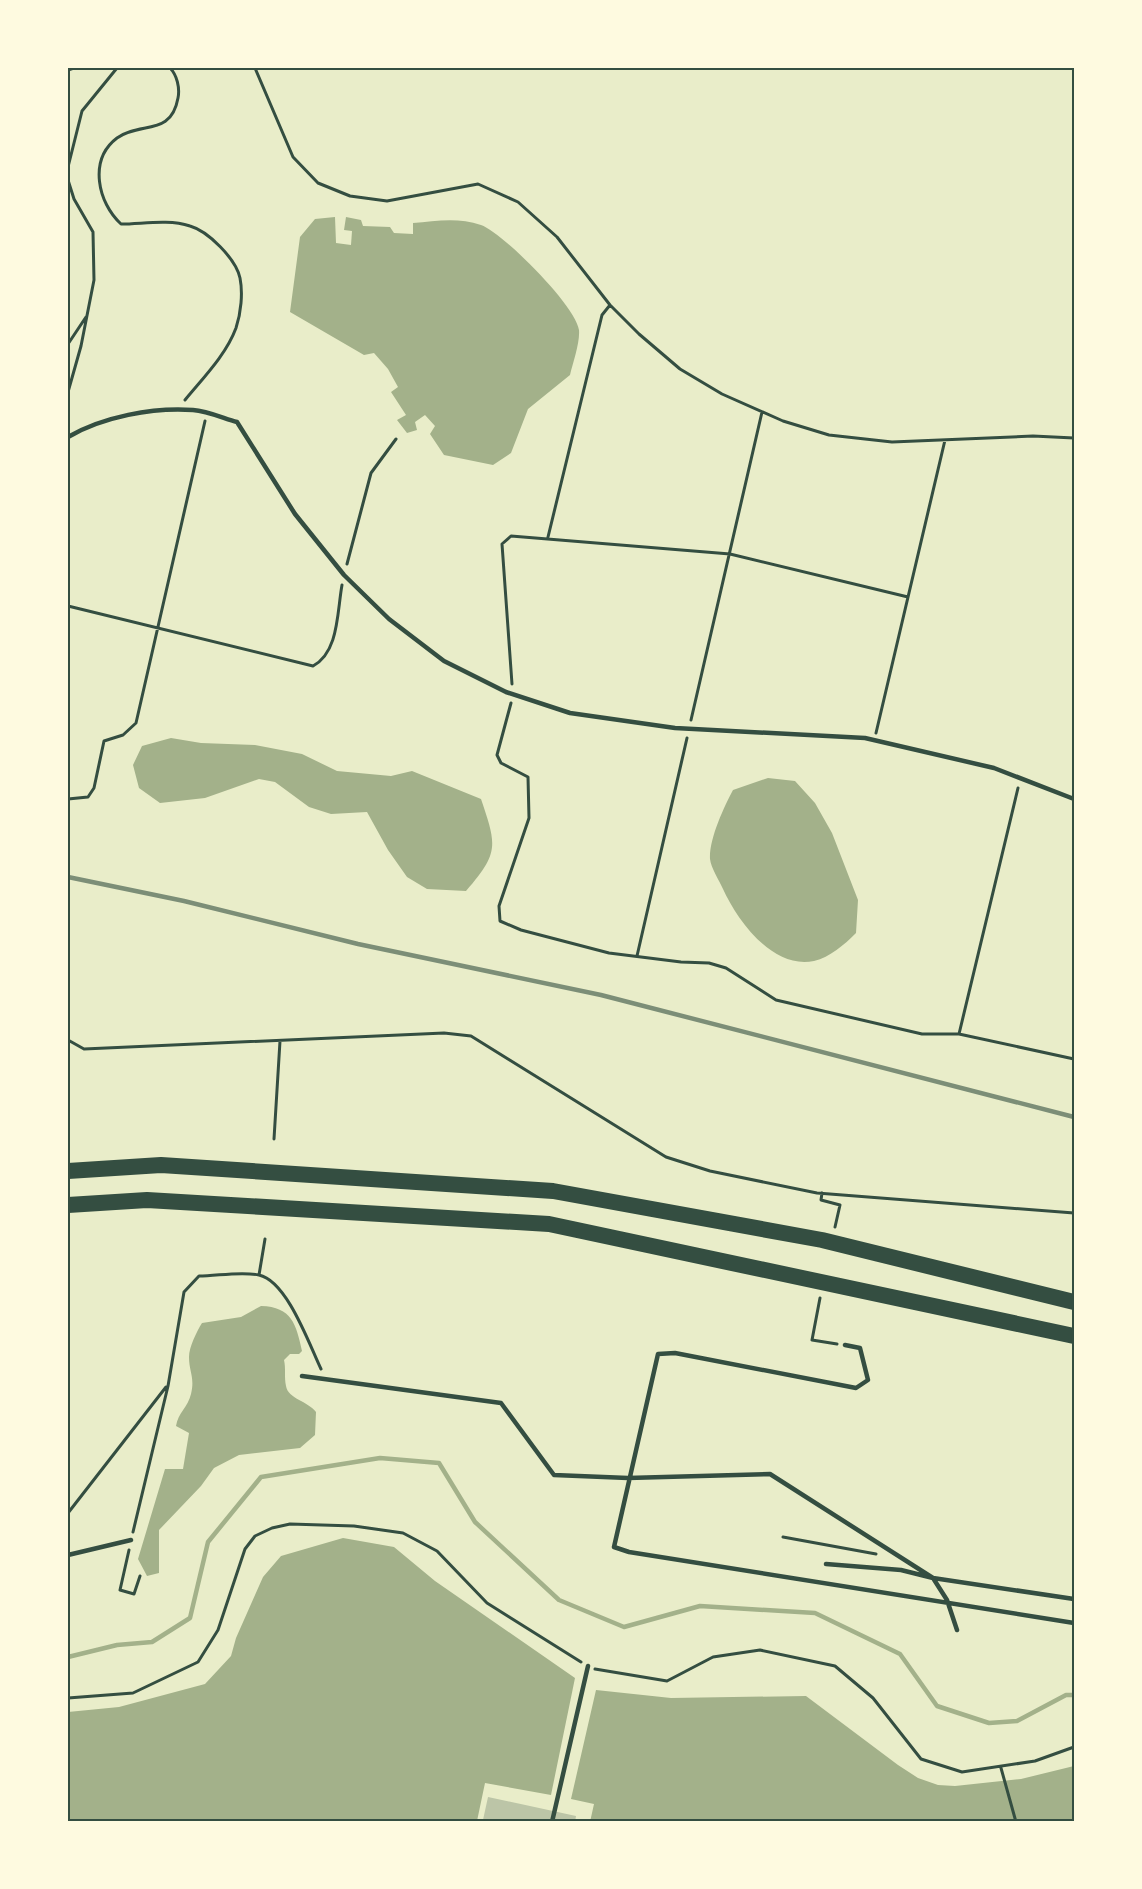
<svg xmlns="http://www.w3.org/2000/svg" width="1142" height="1889" viewBox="0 0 1142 1889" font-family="Helvetica,sans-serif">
<rect width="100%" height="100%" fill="#e9edc9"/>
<!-- water -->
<path fill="#a3b18a" d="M335 217 336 243 351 245 352 231 344 230 346 217 361 220 363 226 390 227 394 233 413 234V223C436 221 458 217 481 225 503 233 576 306 579 330 580 343 573 362 570 375L528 409 511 453 493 465 444 455 430 434 435 426 425 415 415 422 417 430 407 433 397 420 406 415 391 392 398 387 388 369 374 353 364 355 290 312 300 237 315 219Z
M171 738 201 743 255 745 302 754 337 771 391 776 412 771 481 799C497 846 499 853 466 891L427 889 407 877 388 850 367 812 331 814 309 807 275 782 259 779 205 798 160 803 139 788 133 765 142 746Z
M768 778 795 781 815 803 832 833 858 900 856 933C844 945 830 957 814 961 773 970 737 920 723 889 719 880 711 868 710 859 709 839 724 807 733 790Z
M261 1306C292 1307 296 1324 302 1351L299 1354H290L284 1360C286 1369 284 1377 286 1386 288 1399 308 1401 316 1412L315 1435 300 1448 239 1455 214 1468 201 1486 159 1530V1573L147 1576 138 1559 165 1469H183L189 1433 176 1426C178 1413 188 1407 191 1394 195 1377 189 1372 189 1357 189 1347 197 1331 202 1323L241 1317Z
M343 1538 394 1547 435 1581 575 1678 551 1795 485 1783 477 1821H68V1712L119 1707 205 1684 231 1656 236 1638 263 1577 281 1556Z
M596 1690 671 1698 806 1696 898 1765 918 1778 938 1785 955 1786 1021 1779 1074 1766V1821L590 1822 594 1804 571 1799Z"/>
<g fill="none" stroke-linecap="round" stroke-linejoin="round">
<!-- stream -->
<path stroke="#a3b18a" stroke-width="4.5" d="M68 1657 117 1645 152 1642 190 1618 208 1542 261 1477 380 1458 439 1463 475 1522 559 1600 624 1627 700 1606 815 1613 900 1654 937 1706 989 1723 1017 1721 1066 1695H1074"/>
</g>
<!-- building -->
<path fill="#bcc5a7" d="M488 1797 576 1816 575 1822 483 1820Z"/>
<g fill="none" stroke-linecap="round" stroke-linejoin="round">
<!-- path -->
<path stroke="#344e41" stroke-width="3" d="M170 68C177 75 180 88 178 98 171 137 141 121 117 138 88 160 98 203 121 224 143 224 168 219 190 226 208 231 236 259 240 278 243 293 241 313 236 328 226 355 203 378 185 400
M255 68 293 157 318 183 350 196 387 201 478 184 518 202 557 237 610 305 639 334 680 369 722 394 783 421 829 435 892 442 1033 436 1074 438
M68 70 74 68
M68 167 82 111 117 68
M68 180 74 199 93 232 94 280 81 346 68 392
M68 344 86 317
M548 537 602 315 610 305
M347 564 371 473 396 439
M68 606 313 666C339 652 337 612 342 585
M512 684 502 544 511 536 730 554 908 597
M511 703 497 755 501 763 528 777 529 818 499 906 500 921 521 930 609 953 681 962 709 963 726 968 776 1000 922 1034H959L1074 1059
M691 720 762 412
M876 733 945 440
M68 799 88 797 94 788 104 741 123 735 136 723 205 421
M637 956 687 738
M959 1034 1018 788
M68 1040 84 1049 444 1033 471 1036 666 1157 710 1171 817 1193 1074 1213
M274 1139 280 1041
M822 1193 821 1200 840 1205 835 1227
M259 1275 265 1239
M820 1298 812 1340 837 1344
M68 1513 166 1387
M133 1532 168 1386 184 1292 199 1276C217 1276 241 1271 259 1275 287 1281 309 1344 321 1369
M783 1537 876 1554
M129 1550 120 1590 134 1594 140 1576
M595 1669 667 1681 713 1657 760 1650 835 1666 873 1698 921 1759 962 1772 1035 1761 1074 1747
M68 1698 133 1693 198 1662 218 1630 245 1549 255 1536 272 1528 290 1524 354 1526 403 1533 437 1551 487 1603 581 1662
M1001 1768 1016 1822"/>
<!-- service -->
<path stroke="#344e41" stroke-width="4.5" d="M68 437C102 417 153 407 193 410 207 411 223 418 237 422L295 514 344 575 389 619 444 661 506 692 570 713 675 728 865 738 994 768 1074 799
M845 1345 860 1348 868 1380 856 1388 675 1353 658 1354 614 1547 629 1552 1074 1623
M302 1376 501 1403 554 1475 628 1478 770 1474 933 1578 947 1600 957 1630
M68 1555 131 1540
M826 1564 901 1570 933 1578 1074 1599
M552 1822 588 1666"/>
<!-- motorway -->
<path stroke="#344e41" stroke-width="16" d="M68 1171 161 1165 553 1191 822 1240 1074 1302
M68 1205 147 1200 549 1224 1074 1336"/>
<!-- rail -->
<path stroke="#7c8e77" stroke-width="4.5" d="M68 877 184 901 358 944 601 995 1074 1117"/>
</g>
<!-- border -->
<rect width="1142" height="1889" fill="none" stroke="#fefae0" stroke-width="138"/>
<rect x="69" y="69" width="1004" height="1751" fill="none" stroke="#344e41" stroke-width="2"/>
</svg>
